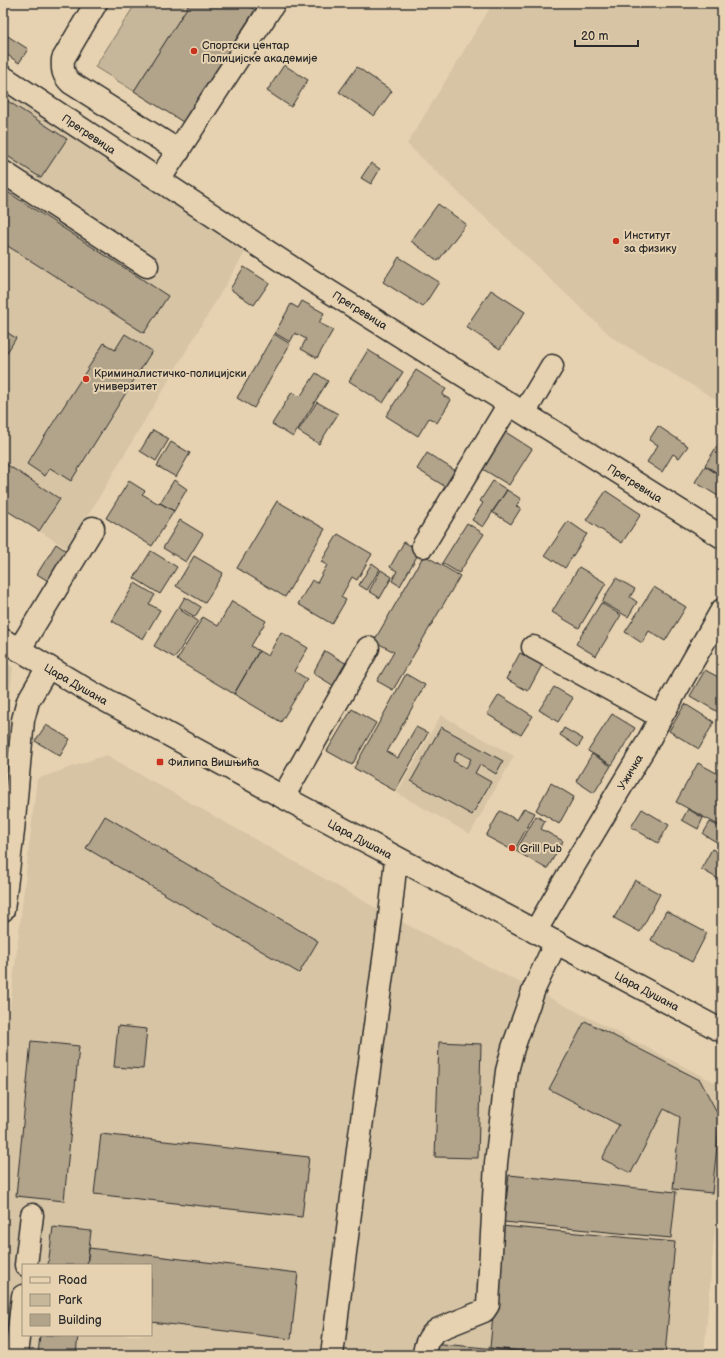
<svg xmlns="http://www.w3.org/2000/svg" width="725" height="1358" viewBox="0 0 725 1358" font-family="'Balsamiq Sans',sans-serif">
<rect width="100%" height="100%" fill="#e6d2b0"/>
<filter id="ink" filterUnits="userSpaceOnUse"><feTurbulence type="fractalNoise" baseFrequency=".025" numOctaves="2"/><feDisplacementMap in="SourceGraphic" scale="8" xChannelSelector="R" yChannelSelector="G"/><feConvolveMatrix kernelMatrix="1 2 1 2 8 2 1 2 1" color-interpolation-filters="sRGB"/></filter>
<g filter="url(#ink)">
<!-- built -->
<path fill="#d6c4a5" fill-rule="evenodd" d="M493 3H722V403L613 338 407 144Z
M3 89 247 249 68 549 3 508Z
M3 661 13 667 3 755Z
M441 715 514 756 470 834 397 793Z
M106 755 390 916 722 1086V1147L704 1355H3V1067L37 779ZM23 1265H151V1335H23Z"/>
<!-- green -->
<path fill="#c7b79a" stroke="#797162" d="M136 3H190L134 91 95 67Z"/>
<!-- building -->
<path fill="#b2a48b" stroke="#2b2b2b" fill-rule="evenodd" d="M190 3H243L255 10 183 122 134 91Z
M3 33 28 49 19 63 3 52Z
M284 65 308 80 291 107 267 91Z
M357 67 392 91 374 116 339 92Z
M3 98 67 139 41 178 3 153Z
M371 163 380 169 371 184 361 178Z
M3 189 168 296 144 333 3 243Z
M438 204 466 224 438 261 411 241Z
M399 257 439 282 423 307 383 282Z
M244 267 269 283 254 305 230 289Z
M491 290 525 312 500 349 466 327Z
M302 301 324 313 319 323 333 330 317 358 301 349 306 339 295 333 290 342 275 333 291 304 298 308Z
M3 330 16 338 3 359Z
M125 334 152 351 71 481 50 468 45 476 27 464 104 343 115 350Z
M274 334 290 344 254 408 237 398Z
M368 350 403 372 383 403 349 381Z
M416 370 446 389 442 395 451 400 437 423 429 418 418 436 386 416Z
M316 373 328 381 293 437 272 424 292 392 300 397Z
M317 402 338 414 319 444 298 431Z
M658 426 688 446 679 458 673 454 662 472 647 462 658 445 649 440Z
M153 430 169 439 156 461 140 451Z
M504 431 532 449 509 485 481 468Z
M722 438V476L705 465Z
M171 442 190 453 176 477 157 466Z
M427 453 459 473 449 489 417 469Z
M3 462 60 499 39 531 3 508Z
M705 466 722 477V489L718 496 695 482Z
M174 480 187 489 174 511 160 503Z
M129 481 145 491 142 494 159 504 160 503 174 511 152 546 106 518Z
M493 481 507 490 483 527 472 520 483 503 480 501Z
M507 490 521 499 516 506 521 508 511 524 492 512Z
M606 491 641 514 622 543 586 520Z
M277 501 325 529 285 597 237 568Z
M180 520 203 534 186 562 163 548Z
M568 521 587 534 565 568 545 555Z
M467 523 484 534 459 573 442 563Z
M338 534 372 554 357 580 352 577 341 597 346 600 332 624 298 604 312 580 317 583 327 565 321 562Z
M404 542 420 551 400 586 392 581 397 571 390 567Z
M56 544 74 556 56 586 37 574Z
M151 551 177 567 160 594 134 578Z
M424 555 460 576 393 690 377 681 394 652 374 641Z
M194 556 223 573 205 603 176 586Z
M372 563 380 569 367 590 359 585Z
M579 567 606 583 579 628 552 612Z
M381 570 392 577 380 598 369 591Z
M616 578 635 589 630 597 637 602 628 617 602 602Z
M135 583 155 595 149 604 160 610 143 639 112 621Z
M654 587 686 607 665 641 649 631 642 643 625 632Z
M185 597 201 607 195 617 179 607Z
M232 601 266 621 251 646 259 651 234 694 177 660 203 617 218 626Z
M601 603 621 615 596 656 576 644Z
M177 608 198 621 175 658 154 646Z
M281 632 308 648 294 671 307 679 281 722 234 694 259 651 268 656Z
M325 651 347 664 334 686 313 673Z
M520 653 542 665 528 691 506 679Z
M705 670 722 679V706L718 712 690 696Z
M406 674 425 685 387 752 398 758 416 727 428 733 395 791 354 768Z
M554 687 573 698 558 722 539 710Z
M499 695 533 716 521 735 487 714Z
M685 704 714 722 699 749 669 731Z
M352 709 376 723 352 765 327 751Z
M612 714 635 728 612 765 588 751Z
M46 725 70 739 60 756 35 741Z
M441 727 503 761 496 774 480 764 475 773 491 782 472 815 411 781ZM458 752 471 759 466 768 453 761Z
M564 728 583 739 578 747 560 735Z
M592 754 611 766 594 793 576 781Z
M698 763 722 776V827L676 802Z
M551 783 574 797 559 824 536 810Z
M524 808 535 813 514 851 486 836 500 811 517 820Z
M642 809 669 825 658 843 631 827Z
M688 809 703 818 698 829 682 820Z
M105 816 318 941 299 973 86 848Z
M536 816 545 821 541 829 563 841 547 869 516 851Z
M710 822 722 828V841L720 844 703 834Z
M712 849 722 854V881L701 869Z
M635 880 660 894 640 932 614 918Z
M666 911 707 933 692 962 651 940Z
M585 1021 700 1080 720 1118 712 1193 673 1189 680 1117 664 1109 631 1173 602 1159 619 1125 549 1089Z
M118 1026 147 1029 143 1069 114 1067Z
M31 1041 79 1046 64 1201 16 1196Z
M439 1042 481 1044 478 1158 435 1157Z
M101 1134 309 1157 302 1217 94 1194Z
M509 1175 676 1192 671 1238 504 1222Z
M501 1226 675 1242 665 1355H570L490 1348Z
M53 1227 91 1231 87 1265H48Z
M89 1248 298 1273 291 1339 151 1322V1265H87Z
M40 1335H78L76 1355H38Z
M431 1343 562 1355H430Z"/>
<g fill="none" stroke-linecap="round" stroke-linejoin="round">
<!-- minor casing -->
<g stroke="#2b2b2b" stroke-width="25">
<path id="minor" d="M96 3 63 59C62 70 63 75 71 83L179 151
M3 77 303 275 722 537
M3 172 147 266
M159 180 274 3
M524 413 552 366
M423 546 509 404
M533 647 661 717
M19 650 93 528
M283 797 368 648
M3 910 13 831 23 720 28 701 48 667
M535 932 561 887 646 745 661 717 722 610
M26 1265 32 1215
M16 1355 23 1296
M332 1355 359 1142 390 916 396 859
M424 1355C425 1343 429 1335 439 1329L484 1311 488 1305 496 1163 507 1071 513 1048 534 989 556 942"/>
</g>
<!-- major casing -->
<g stroke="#2b2b2b" stroke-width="25">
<path id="major" d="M3 640 92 693 283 797 722 1031"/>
</g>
<!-- minor -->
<use href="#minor" stroke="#e6d2b0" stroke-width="22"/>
<!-- major -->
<use href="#major" stroke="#e6d2b0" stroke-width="22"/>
</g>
</g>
<!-- markers -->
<g fill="#c8321e" stroke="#e6d2b0" stroke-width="1.5">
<circle cx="194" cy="51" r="4"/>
<circle cx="616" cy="241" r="4"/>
<circle cx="86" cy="379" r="4"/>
<rect x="156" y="758" width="8" height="8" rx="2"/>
<circle cx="512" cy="848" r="4"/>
</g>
<g text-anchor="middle" stroke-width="4" stroke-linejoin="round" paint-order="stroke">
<!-- poi labels -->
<g font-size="11" fill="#2b2b2b" stroke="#e6d2b0" text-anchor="start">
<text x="202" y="49">Спортски центар<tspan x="202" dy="13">Полицијске академије</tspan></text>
<text x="624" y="239">Институт<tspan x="624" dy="13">за физику</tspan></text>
<text x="94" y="377">Криминалистичко-полицијски<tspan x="94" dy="13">универзитет</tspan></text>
<text x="168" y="766">Филипа Вишњића</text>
<text x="520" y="852">Grill Pub</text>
</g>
<!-- street labels -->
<g font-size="11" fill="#2b2b2b" stroke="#e6d2b0">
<text transform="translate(89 134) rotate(34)" y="4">Прегревица</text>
<text transform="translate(360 310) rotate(32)" y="4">Прегревица</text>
<text transform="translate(635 483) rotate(32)" y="4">Прегревица</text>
<text transform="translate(76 684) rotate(30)" y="4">Цара Душана</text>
<text transform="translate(630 772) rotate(-59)" y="4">Ужичка</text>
<text transform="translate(360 839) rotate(28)" y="4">Цара Душана</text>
<text transform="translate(647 991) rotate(28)" y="4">Цара Душана</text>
</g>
</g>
<!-- margin -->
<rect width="725" height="1358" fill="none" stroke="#e6d2b0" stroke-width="16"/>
<rect x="8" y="8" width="709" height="1342" fill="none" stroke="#2b2b2b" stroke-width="1.5" filter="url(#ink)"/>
<!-- legend -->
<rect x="22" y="1264" width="130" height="72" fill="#e6d2b0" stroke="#9b8f7b"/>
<rect x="30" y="1277" width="20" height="6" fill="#e6d2b0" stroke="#9b8f7b"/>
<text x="58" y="1284" font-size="12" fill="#2b2b2b">Road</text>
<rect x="30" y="1294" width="20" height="12" fill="#c7b79a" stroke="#9b8f7b"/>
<text x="58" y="1304" font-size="12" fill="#2b2b2b">Park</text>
<rect x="30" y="1314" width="20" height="12" fill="#b2a48b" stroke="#9b8f7b"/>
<text x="58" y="1324" font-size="12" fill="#2b2b2b">Building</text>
<!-- scale -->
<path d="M575 40v6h63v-6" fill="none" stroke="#2b2b2b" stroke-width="2"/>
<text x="581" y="40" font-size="12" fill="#2b2b2b" stroke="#e6d2b0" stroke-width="3" paint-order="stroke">20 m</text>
</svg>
